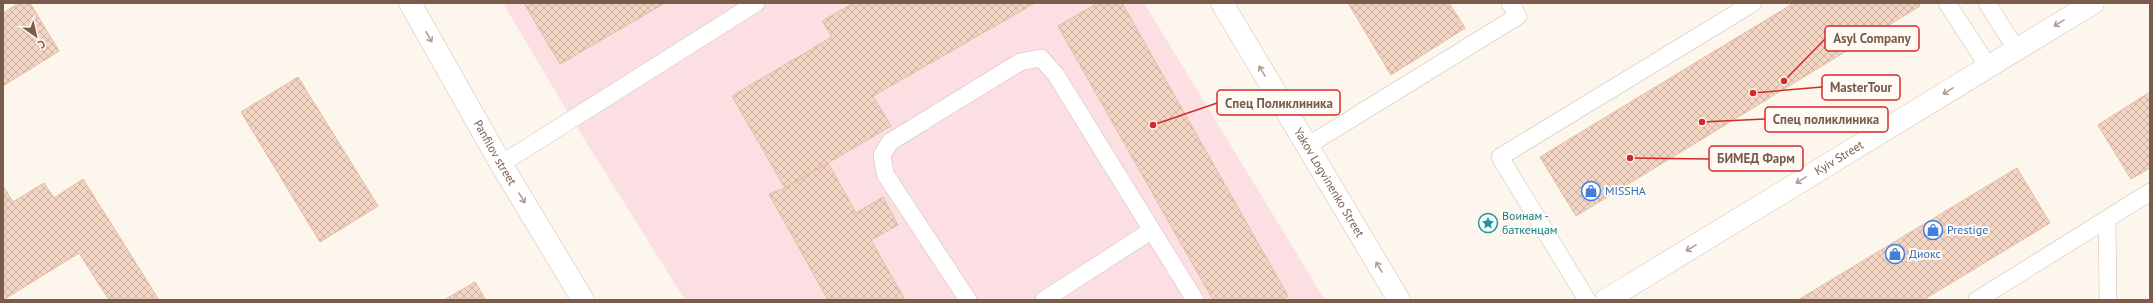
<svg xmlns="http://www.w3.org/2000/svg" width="2153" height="303" viewBox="0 0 2153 303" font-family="'PT Sans',sans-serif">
<defs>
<pattern id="building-cross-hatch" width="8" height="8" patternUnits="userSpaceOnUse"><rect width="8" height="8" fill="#f3d5c3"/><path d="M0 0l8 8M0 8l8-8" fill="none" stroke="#cab0a1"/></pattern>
</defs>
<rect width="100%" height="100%" fill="#fdf6ec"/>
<!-- medical -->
<path fill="#fbdfe3" d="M503 3H1144L1325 300H685L573 121Z"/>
<!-- building -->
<path fill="url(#building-cross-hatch)" stroke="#e6bba3" d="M19 3H30L59 51 3 86V13Z
M524 3H665L560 64Z
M854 3H1035L873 96 891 126 785 188 732 96 832 37 822 21Z
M1098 3H1122L1288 296 1281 300H1213L1058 26Z
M1348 3H1449L1465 28 1391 75Z
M1794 3H1919L1920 6 1576 216 1540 157Z
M298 77 378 206 320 242 241 112Z
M2150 92V168L2131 179 2098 125Z
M828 163 856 213 883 197 898 225 871 240 905 300H828L769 194 785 188Z
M2017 168 2050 223 1923 300H1798Z
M83 179 159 300H109L79 253 3 300V186L13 202 44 183 54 198Z
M475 282 486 300H444Z"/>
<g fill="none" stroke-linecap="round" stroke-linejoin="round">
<!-- service casing -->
<g stroke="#d1beb0" stroke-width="18">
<path id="service" d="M1947 3 1988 66
M1987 3 2016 49
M1307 146 1518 16 1510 3
M501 164 756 3
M2107 219 2108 300
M968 300 885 174 882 155 890 142 1020 62 1041 58 1056 75 1195 300
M1044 300 1152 230
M1587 300 1500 157 1753 3
M1977 300 2150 192"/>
</g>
<!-- tertiary casing -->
<g stroke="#d1beb0" stroke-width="23">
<g id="tertiary">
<path id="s1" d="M410 3 501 164 583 300"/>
<path id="s2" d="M1222 3 1399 300"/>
</g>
</g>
<!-- secondary casing -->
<g stroke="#d6c0b0" stroke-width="23">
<g id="secondary">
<path id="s3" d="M1606 300 2093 3"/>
</g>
</g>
<!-- service -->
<use href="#service" stroke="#fff" stroke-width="17"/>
<!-- tertiary -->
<use href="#tertiary" stroke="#fff" stroke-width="22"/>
<!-- secondary -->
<use href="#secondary" stroke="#fff" stroke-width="22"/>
</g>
<!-- one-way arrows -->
<defs><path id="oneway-shaft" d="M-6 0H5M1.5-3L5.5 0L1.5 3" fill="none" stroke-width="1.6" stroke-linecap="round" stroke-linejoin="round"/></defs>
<g stroke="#af9d94">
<use href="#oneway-shaft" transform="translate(2059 23) rotate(149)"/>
<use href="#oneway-shaft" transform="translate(429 37) rotate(61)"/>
<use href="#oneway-shaft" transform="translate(1262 71) rotate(-121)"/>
<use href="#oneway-shaft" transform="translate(1948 91) rotate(149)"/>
<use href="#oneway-shaft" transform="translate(1801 180) rotate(149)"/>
<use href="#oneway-shaft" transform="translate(522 198) rotate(59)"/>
<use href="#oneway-shaft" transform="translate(1691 248) rotate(149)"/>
<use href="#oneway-shaft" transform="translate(1379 267) rotate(-121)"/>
</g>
<!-- icons -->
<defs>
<g id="shop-ring" transform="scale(1)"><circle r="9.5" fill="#fffaf3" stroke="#3f7fe0" stroke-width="1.5"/><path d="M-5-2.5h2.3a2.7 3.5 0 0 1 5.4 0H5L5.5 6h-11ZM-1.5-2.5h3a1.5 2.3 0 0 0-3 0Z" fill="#3f7fe0"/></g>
<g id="sight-ring" transform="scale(1)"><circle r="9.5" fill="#fffaf3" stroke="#0f9aa8" stroke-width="1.5"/><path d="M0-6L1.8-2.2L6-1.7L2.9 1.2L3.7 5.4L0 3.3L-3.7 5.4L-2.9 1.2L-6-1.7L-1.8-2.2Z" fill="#0f9aa8"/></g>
</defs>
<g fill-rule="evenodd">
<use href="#shop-ring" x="1591" y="191"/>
<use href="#sight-ring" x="1488" y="223"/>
<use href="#shop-ring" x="1933" y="230"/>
<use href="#shop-ring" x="1895" y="254"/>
</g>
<g text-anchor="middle" stroke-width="4" stroke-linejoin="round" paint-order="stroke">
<!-- street labels -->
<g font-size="12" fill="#7a5c4d" stroke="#fffaf3">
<text dy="4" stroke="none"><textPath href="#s1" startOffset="172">Panfilov street</textPath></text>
<text dy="4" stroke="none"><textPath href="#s3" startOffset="273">Kyiv Street</textPath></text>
<text dy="4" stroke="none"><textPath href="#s2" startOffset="209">Yakov Logvinenko Street</textPath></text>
</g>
<!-- shop labels -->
<g font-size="12" fill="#366cbe" stroke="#fffaf3" text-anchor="start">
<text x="1605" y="195">MISSHA</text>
<text x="1947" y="234">Prestige</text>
<text x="1909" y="258">Диокс</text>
</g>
<!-- culture labels -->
<g font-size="12" fill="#0d838f" stroke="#fffaf3" text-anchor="start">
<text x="1502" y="220">Воинам -<tspan x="1502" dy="14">баткенцам</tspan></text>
</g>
</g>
<!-- callouts -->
<path fill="none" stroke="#d62828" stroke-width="1.5" d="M1784 81L1825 39M1753 93L1822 87M1153 125L1217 103M1702 122L1765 119M1630 158L1709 159"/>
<g fill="#d62828" stroke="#fffaf3" stroke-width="1.5">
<circle cx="1784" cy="81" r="4"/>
<circle cx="1753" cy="93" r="4"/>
<circle cx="1153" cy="125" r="4"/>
<circle cx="1702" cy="122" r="4"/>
<circle cx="1630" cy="158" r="4"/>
</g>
<g fill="#fffaf3" stroke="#d62828" stroke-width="1.5">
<rect x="1825" y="26" width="94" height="25" rx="4"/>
<rect x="1822" y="75" width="78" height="25" rx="4"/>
<rect x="1217" y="90" width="123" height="25" rx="4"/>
<rect x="1765" y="107" width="123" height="25" rx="4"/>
<rect x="1709" y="146" width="94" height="25" rx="4"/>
</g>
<g font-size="13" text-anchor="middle" font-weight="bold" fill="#7a5c4d">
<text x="1872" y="43">Asyl Company</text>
<text x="1861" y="92">MasterTour</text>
<text x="1279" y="108">Спец Поликлиника</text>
<text x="1826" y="124">Спец поликлиника</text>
<text x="1756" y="163">БИМЕД Фарм</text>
</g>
<!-- border -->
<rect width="2153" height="303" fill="none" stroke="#7a5c4d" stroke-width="8"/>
<!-- north arrow -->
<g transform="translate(36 36) rotate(146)" stroke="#fffaf3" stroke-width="3" paint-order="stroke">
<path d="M0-3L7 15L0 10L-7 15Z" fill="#7a5c4d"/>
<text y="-6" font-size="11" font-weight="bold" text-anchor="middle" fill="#7a5c4d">С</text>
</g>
</svg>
